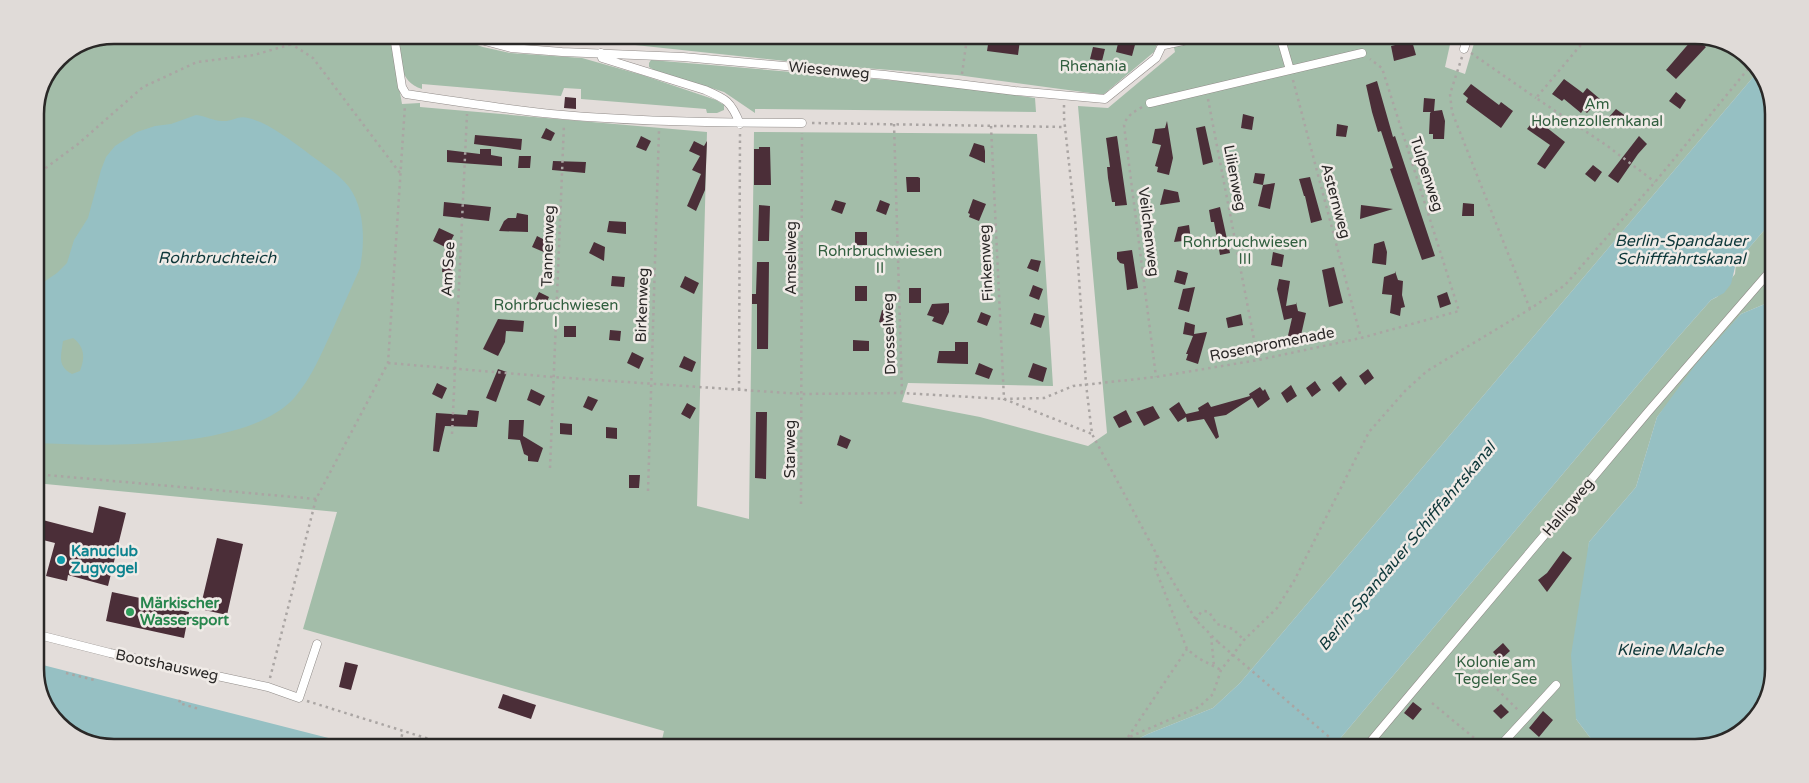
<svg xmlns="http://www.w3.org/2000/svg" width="1809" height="783" viewBox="0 0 1809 783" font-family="'Varela Round',sans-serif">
<rect width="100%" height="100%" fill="#e3ddda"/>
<!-- green -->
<path fill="#a3bda9" d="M113 35 390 36 402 104 420 103V107L707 132 697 506 749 519 754 132 1037 134 1053 386 908 383 902 402 980 417 1088 446 1107 433 1078 106 1108 108 1175 52 1172 39 1451 40 1445 67 1465 74 1475 40 1725 41 1760 69 1240 683 1213 708 1148 734 1134 741 1129 746 661 744 664 731 303 629 337 512 35 483V108L58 58Z
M396 36H451L483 47 510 53 582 58 642 75 716 100 724 105V110L717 113H707L706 109 581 99V89L564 88 561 96 422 84V89C398 82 400 57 396 36Z
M500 36 1159 39 1154 52 1104 94H1098L957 75 824 65 635 45 529 41Z
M651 60 935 84 1035 98 1036 112 755 109V113L724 92 654 70 649 67V63Z
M1773 220 1772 301 1741 314 1657 417 1636 487 1589 542 1576 719 1598 748 1333 747 1673 343 1711 300 1717 297 1735 274 1736 263Z"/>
<!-- water -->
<path fill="#96c0c3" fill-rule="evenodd" d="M1760 69 1774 108 1773 220 1736 263 1731 284 1724 293 1711 300 1673 343 1333 747 1129 746 1134 741 1148 734 1213 708 1240 683Z
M196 115C205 116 214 121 222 121 232 122 238 115 248 118 269 123 287 138 304 150 319 162 337 172 349 187 365 209 365 242 360 268 351 289 341 310 332 331 321 354 312 377 295 397 248 451 102 446 35 443V288L57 273 67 263 74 240 88 218 101 170 106 157 115 146 137 132 155 126 171 124ZM73 338C85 347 85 358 80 371L72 374C57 366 61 356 63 341Z
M1772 301 1768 699 1739 735 1696 748H1598L1576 719 1571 655 1589 542 1636 487 1657 417 1696 364 1741 314Z
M35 663 348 743 84 742 51 717 35 675Z"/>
<!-- building -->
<path fill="#4b2e38" d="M989 38 1020 40 1018 55 987 51Z
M1119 39 1136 41 1132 56 1116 52Z
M1412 41 1416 55 1394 61 1391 46Z
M1691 41H1699L1706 47 1676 79 1666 70Z
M1093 47 1105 49 1102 61 1090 59Z
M1564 79 1583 93 1587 88 1600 99 1587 113 1583 110 1581 113 1564 99 1562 101 1552 94Z
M1377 81 1393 137 1395 136 1435 256 1422 260 1390 169 1393 168 1381 131 1378 132 1372 112 1366 85Z
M1471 84 1499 105 1501 102 1513 111 1501 128 1466 102 1468 98 1463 94Z
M1676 92 1686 100 1680 109 1669 101Z
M565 97 576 98V109L564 108Z
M1424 98 1435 99 1434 111 1442 110 1445 121 1444 139H1433V134H1429L1430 113 1431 112H1423Z
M1616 109 1627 117 1620 126 1609 117Z
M1243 114 1254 117 1252 130 1241 128Z
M1537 116 1548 124 1546 127 1565 142 1545 169 1537 164 1550 145 1527 129Z
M1167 121 1173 158 1169 175 1157 172 1158 167 1155 166 1161 145 1152 143 1155 129 1165 128Z
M1337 124 1348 126 1346 137 1336 136Z
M1205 126 1213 162 1203 165 1196 128Z
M546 128 555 133 551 141 541 138Z
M475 135 522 139 521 150 474 144Z
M641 136 651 141 646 151 636 147Z
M1117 136 1127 205 1115 206V202H1112L1108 178 1107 167H1110L1106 138Z
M1639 136 1647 144 1638 154 1618 183 1608 176Z
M694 141 704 146 707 141 705 190 696 211 687 206 701 174 692 170 700 156 689 151Z
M974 143 984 146 985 151V163L969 156Z
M759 147H770L771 185H754V149H759Z
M480 149H491V155L502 157V166L447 162V150L480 154Z
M519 156H531L530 168H518Z
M553 161 586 162 585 173 552 170Z
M1593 165 1602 172 1595 182 1585 174Z
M1255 173 1265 174 1263 185 1275 183 1270 209 1258 206 1263 185 1253 183Z
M906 177H918L920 178V192H907Z
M1310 177 1322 220 1311 223 1305 196H1304L1299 179Z
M1164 189 1178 192 1180 202 1160 205Z
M973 199 986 204 979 221 969 217 970 214 968 213Z
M835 200 846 203 842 214 831 210Z
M880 200 890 204 886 215 876 211Z
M444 202 491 207 489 221 443 216Z
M1463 203 1474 204V216H1462Z
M759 205 770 206 769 241H758Z
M1361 205 1393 209 1360 219Z
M1220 207 1230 253 1220 255 1214 222H1211L1209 210Z
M517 213 528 215V232L499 231 504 221 508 218H516Z
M609 221 626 222V234L607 232Z
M1189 225 1191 240 1174 242 1178 227Z
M439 228 454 235 447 248 433 241Z
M855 232H867V245H855Z
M537 236 551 243 546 253 532 247Z
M1384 241 1387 252 1386 265 1372 263 1374 244Z
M594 242 605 247 604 261 589 253Z
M1132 250 1138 288 1127 290 1124 264 1120 263 1117 259V252Z
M1273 252 1284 255 1282 267 1271 265Z
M1031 259 1041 261 1038 272 1027 268Z
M443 260H453L452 273 442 272Z
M757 262H769L768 349H757V304H752V294H756Z
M1334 267 1343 303 1329 307 1322 270Z
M1177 270 1188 273 1185 285 1174 282Z
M1395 271 1398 280 1403 281 1402 295 1405 307 1401 308 1400 316 1390 313 1392 295 1382 294 1384 277 1395 273Z
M612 276 625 277 624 287 611 286Z
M685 276 699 283 694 294 680 287Z
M1279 279 1290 281 1286 306 1296 304V302L1298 311 1306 313 1299 344 1287 340 1292 318 1284 320 1277 289Z
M1033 285 1043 289 1039 300 1029 296Z
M855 286H867V301H855Z
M1195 287 1189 312 1178 309 1183 289Z
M909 288H921V303H909Z
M539 292 549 297 544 308 534 302Z
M1447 292 1451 304 1440 308 1437 296Z
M949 303V312L943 325 932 321 934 317 927 315 932 304Z
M882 310 893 314 889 325 879 322Z
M981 312 991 316 987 326 977 322Z
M1034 313 1045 316 1041 328 1030 324Z
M1241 314 1243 325 1228 328 1226 318Z
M498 319 524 321 523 332 506 331 505 342 498 356 483 349Z
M1185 322 1195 325 1194 334 1207 332 1198 364 1186 360 1188 354H1186L1193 336 1183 334Z
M564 326H576V337H564Z
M610 330 621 331 620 341 609 340Z
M853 340 869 341V351H853Z
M955 342H968V364L937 363 939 351H955Z
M632 352 644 358 639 369 627 363Z
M684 356 696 362 692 372 679 367Z
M979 363 993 369 989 379 975 374Z
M1033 363 1047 368 1043 382 1028 377Z
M498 369 507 372 496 402 486 398Z
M1368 369 1374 378 1365 385 1359 376Z
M1341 376 1347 384 1339 392 1332 383Z
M1315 381 1321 390 1312 397 1306 388Z
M437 383 447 388 442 399 432 394Z
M1291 385 1297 396 1287 403 1281 393Z
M1260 387 1263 391 1265 389 1270 399 1258 408 1252 398 1226 415 1214 417 1219 437 1216 439 1204 419 1187 422 1186 417 1178 422 1169 409 1179 402 1186 414 1199 411 1198 408 1208 402 1211 407 1250 396 1249 394Z
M531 389 545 396 540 406 527 400Z
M588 396 598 400 592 411 583 407Z
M687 403 696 408 690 419 681 414Z
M1153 406 1160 418 1144 426 1136 412Z
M468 410 479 411 477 427 445 426 439 452 433 451 436 413 467 415Z
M1126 410 1132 422 1119 428 1113 417Z
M756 412H767L766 479 755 478Z
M509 420H524L523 436 543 448 538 462 528 461V456L524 454 520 440 508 439Z
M560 423 572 424V435L560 434Z
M606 427 617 428V439L606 438Z
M840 435 851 440 847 449 837 445Z
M629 475H640L639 488H629Z
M99 506 126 513 108 586 68 575 67 581 46 576 55 543 35 538V518L93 533Z
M217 538 243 544 227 615 200 609Z
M1563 551 1572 558 1547 592 1538 580 1547 573Z
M112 592 154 601 153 604 189 612 184 638 106 621Z
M1503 643 1510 651 1500 660 1493 652Z
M345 662 358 665 351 690 339 687Z
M503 694 536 705 531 719 498 708Z
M1413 702 1422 709 1413 720 1404 713Z
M1501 704 1509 712 1501 719 1493 711Z
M1543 711 1553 720 1539 737 1529 728Z"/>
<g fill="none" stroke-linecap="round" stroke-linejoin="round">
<!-- service casing -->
<g stroke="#918c89" stroke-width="9">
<path id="service" d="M394 36 402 87 406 94C458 102 510 110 563 115 642 122 722 123 802 123
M466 36 511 48 562 52 683 57 885 75 1015 91 1105 99 1156 58 1165 39
M1281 39 1290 70
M1164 45 1192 39
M1464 49 1467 40
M601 53 602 58 705 90C726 99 731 101 740 124
M1150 103 1362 53
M35 634 110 653 268 687 299 698 317 644
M1366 747 1648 412 1772 269
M1499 747 1556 685"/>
</g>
<!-- path -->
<path stroke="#aaa5a3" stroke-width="2.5" stroke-dasharray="2.5 4" stroke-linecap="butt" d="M279 36 313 58 400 173
M1585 40 1536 98 1606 145 1655 182
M1471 53 1536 98
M1462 57 1450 94 1452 112 1530 309
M962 74 967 38
M1293 80 1361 338
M1208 99 1258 360
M1064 105V118L1075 218 1086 384 1092 434 1157 555 1196 620 1218 642
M1142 107C1134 112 1127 115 1124 125L1156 377
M812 123 1065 127
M894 124 902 393
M991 126 1004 399 1044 398 1073 386 1156 377 1258 360 1361 338 1459 311 1382 68 1370 59
M35 176 78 144 143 87 197 62 254 55 292 44
M388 363 553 377 802 394 902 393 1004 399 1092 434
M739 390 740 133
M452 434 467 114
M550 468 564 124
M35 474 316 499
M648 491 659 130
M801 504 802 133
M1157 555 1155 568 1187 649 1198 658 1221 670
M1196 620 1201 612 1204 611 1209 612 1217 624 1233 629 1244 640
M1211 636 1214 666
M1474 666 1519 711
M66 673 94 680
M270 678 316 499 388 363 405 105
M180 700 179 703 199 709
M307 701 442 743
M1432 703 1485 747
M1128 737 1187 649
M400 743 403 731
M1122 746 1127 738 1199 707 1213 694 1221 670 1244 640 1277 608 1294 581 1369 432 1405 391 1427 371 1530 309 1565 285 1655 182 1753 63"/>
<!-- service -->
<use href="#service" stroke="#fff" stroke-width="8"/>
<!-- path-bridge -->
<path stroke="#aaa5a3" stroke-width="2.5" stroke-dasharray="2.5 4" stroke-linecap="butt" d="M1218 642 1341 747"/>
</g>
<!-- markers -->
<circle fill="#0f9aa8" stroke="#f0ebe7" stroke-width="2" cx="61" cy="560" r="5"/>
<circle fill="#2e9e5b" stroke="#f0ebe7" stroke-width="2" cx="130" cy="612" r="5"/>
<g text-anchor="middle" stroke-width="5" stroke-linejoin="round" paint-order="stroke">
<!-- park labels -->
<g font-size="15" fill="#305e3e" stroke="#f0ebe7">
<text x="1093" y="71">Rhenania</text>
<text x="1597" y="109">Am<tspan x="1597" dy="17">Hohenzollernkanal</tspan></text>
<text x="1245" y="247">Rohrbruchwiesen<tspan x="1245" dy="17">III</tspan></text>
<text x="880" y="256">Rohrbruchwiesen<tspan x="880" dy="17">II</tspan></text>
<text x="556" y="310">Rohrbruchwiesen<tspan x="556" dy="17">I</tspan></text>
<text x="1496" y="667">Kolonie am<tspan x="1496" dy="17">Tegeler See</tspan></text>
</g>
<!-- street labels -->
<g font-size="15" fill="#2a2827" stroke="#f0ebe7">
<text transform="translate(829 70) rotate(5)" y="5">Wiesenweg</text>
<text transform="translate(1427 174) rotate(72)" y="5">Tulpenweg</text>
<text transform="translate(1235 178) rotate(79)" y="5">Lilienweg</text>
<text transform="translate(1336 201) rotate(75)" y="5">Asternweg</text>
<text transform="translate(1149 232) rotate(83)" y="5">Veilchenweg</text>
<text transform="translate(548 246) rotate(-88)" y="5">Tannenweg</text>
<text transform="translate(791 258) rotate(-90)" y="5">Amselweg</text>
<text transform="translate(986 263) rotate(-93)" y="5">Finkenweg</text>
<text transform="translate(448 269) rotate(-87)" y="5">Am See</text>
<text transform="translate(642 305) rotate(-88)" y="5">Birkenweg</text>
<text transform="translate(889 334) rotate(-92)" y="5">Drosselweg</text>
<text transform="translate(1272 344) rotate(-11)" y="5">Rosenpromenade</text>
<text transform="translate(790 449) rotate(-90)" y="5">Starweg</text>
<text transform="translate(1568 507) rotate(-50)" y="5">Halligweg</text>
<text transform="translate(167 665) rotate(12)" y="5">Bootshausweg</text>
</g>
<!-- culture labels -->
<g font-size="15" font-weight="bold" fill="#0d838f" stroke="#f0ebe7" text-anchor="start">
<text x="71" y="556">Kanuclub<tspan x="71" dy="17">Zugvogel</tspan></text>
</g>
<!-- leisure labels -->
<g font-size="15" font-weight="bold" fill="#27864d" stroke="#f0ebe7" text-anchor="start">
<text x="140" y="608">Märkischer<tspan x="140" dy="17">Wassersport</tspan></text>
</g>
<!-- water labels -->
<g font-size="16" font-style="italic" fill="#0d3739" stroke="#f0ebe7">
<text x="1681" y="246">Berlin-Spandauer<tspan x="1681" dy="18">Schifffahrtskanal</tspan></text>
<text x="217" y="263">Rohrbruchteich</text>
<text transform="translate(1406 546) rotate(-50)" y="6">Berlin-Spandauer Schifffahrtskanal</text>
<text x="1670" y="655">Kleine Malche</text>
</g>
</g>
<!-- crop -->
<path d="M0 0H1809V783H0ZM114 44H1695A70 70 0 0 1 1765 114V669A70 70 0 0 1 1695 739H114A70 70 0 0 1 44 669V114A70 70 0 0 1 114 44Z" fill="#e0dbd8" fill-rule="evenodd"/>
<path fill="none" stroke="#2a2827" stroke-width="2.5" d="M114 44H1695A70 70 0 0 1 1765 114V669A70 70 0 0 1 1695 739H114A70 70 0 0 1 44 669V114A70 70 0 0 1 114 44Z"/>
</svg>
